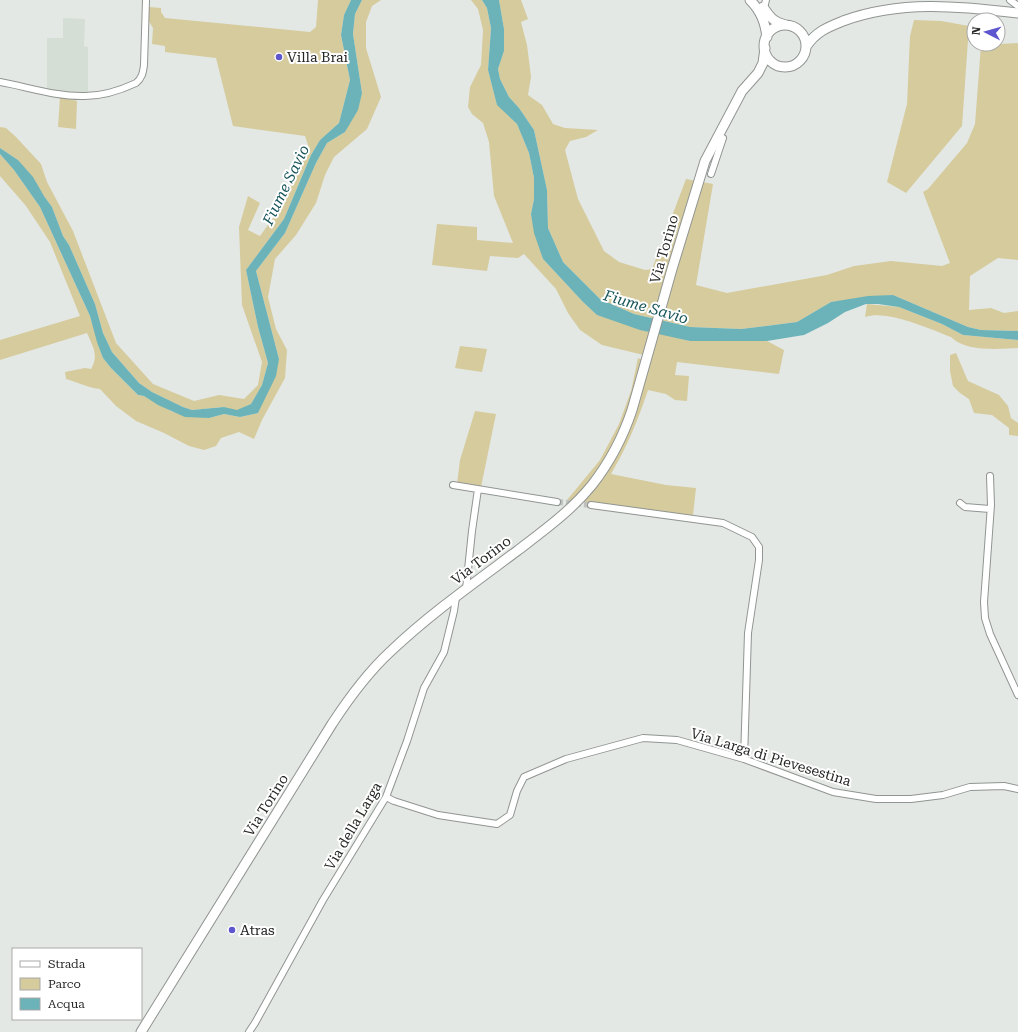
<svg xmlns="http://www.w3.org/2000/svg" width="1018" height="1032" viewBox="0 0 1018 1032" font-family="'Roboto Serif',serif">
<rect width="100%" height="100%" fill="#e4e8e4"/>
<!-- built -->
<path fill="#d4ded5" d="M63 18 85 19 84 46 88 47V95L71 94 47 90V38H63Z"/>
<!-- green -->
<path fill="#d5cb9d" d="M318 0H351L344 15 341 35 350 80 339 123 320 140 311 155 284 219 246 270 258 327 268 363 262 385 251 404 237 411 224 407 192 410 183 407 152 392 139 383 112 352 103 333 95 304 69 245 63 236 52 207 18 160 0 148V127L6 128 16 137 41 164 47 182 73 231 116 343 153 384 194 401 219 395 244 399 258 385 262 362 242 305 239 227 248 196 260 203 248 230 260 236 278 211 309 148 305 136 233 126 216 58 165 52V46L152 44 153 28 148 20 149 7 161 8V12L165 18 310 32 316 27Z
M362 0H381L372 6 366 22V48L381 97 367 129 334 157 325 175 316 203 296 235 275 259 268 297 276 329 287 350 285 378 262 420 254 439 239 432 221 438 216 446 204 450 189 446 164 433 136 421 116 406 100 389C89 388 77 382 66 379L65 372 85 368 91 369C99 355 93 347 87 333L0 360V340L80 316 50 242 26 206 0 176V154L14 170 40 207 90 316 103 358 111 368 138 395 144 396 173 412 209 418 224 414 240 417 258 413 279 359 256 271 285 233 316 163 327 143 345 132 362 93 353 34 355 14Z
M471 0H482L487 8 491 28 488 70 497 104 517 124 529 153 534 178V199L531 214 543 259 583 302 597 315 690 341H767L784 350 779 374 677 362 675 375 689 376 687 401 675 400 666 394 648 390C638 420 627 447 611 474L666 485 696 488 693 515 635 510 580 502 633 420 652 357 602 345 580 330 568 313 556 289 524 254 518 258 490 256 487 271 432 265 437 224 477 227V240L513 243 494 196 489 142 483 123 472 114 468 107 470 87 481 65 483 30 478 9Z
M499 0H521L528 19 521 22 527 45 531 77 528 95 542 105 553 124 565 128 598 130 586 137 570 141 565 150 578 199 604 251 619 262 645 270 652 269 686 179 713 184 696 285 727 293 827 275 854 266 891 261 942 266 950 263 923 192 928 189 967 143 975 124 981 45 1018 43V260L998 258 970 276 969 310 991 308 1004 313 1018 311V331L981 330 968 327 893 295 831 302 797 322 741 329 690 327 634 314 600 299 563 262 548 228 547 190 534 130 519 108 509 97 500 79 498 69 504 51V29Z
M914 20 941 21 969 26 962 126 906 193 887 182 907 104 910 36Z
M60 97 77 101 76 129 58 127Z
M867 304 899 307 942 324 963 335 1018 340V348C999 349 965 352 951 337 930 329 887 309 865 317Z
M460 346 487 349 482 372 455 368Z
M956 353 968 381 999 395 1008 406 1011 418 1018 423V436L1009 435V428L992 415 974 413 969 399 960 393 953 386 950 371V355Z
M638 358 643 360C638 378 634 396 627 413 615 446 596 475 572 500H567L600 460 619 424 631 391Z
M475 411 496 414 481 487 457 484 460 460Z"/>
<!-- water -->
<path fill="#6bb3b9" d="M351 0H362L355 14 353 34 362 93 358 110 345 132 327 143 316 163 285 233 256 271 279 359 276 376 258 413 240 417 224 414 209 418 185 417 158 405 144 396 138 395 111 368 103 358 97 342 90 316 40 207 14 170 0 154V148L18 160 33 177 44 196 52 207 63 236 69 245 95 304 103 333 112 352 139 383 152 392 183 407 192 410 224 407 237 410 251 404 262 385 268 363 258 327 246 270 284 219 311 155 320 140 339 123 350 80 341 35 344 15Z
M482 0H499L504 29V51L498 69 500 79 509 97 519 108 534 130 547 190 548 228 563 262 600 299 634 314 690 327 741 329 797 322 831 302 868 296 893 295 968 327 981 330 1018 331V340L963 335 942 324 899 307 878 304H866L845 312 828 323 804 335 767 341H690L640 330 597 315 583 302 543 259 534 233 531 214 534 199V178L529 153 517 124 497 105 488 70 491 28 487 8Z"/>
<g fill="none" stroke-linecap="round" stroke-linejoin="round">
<!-- minor-tunnel -->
<path stroke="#bec1be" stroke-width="6" stroke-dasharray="6 3" stroke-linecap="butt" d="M557 502 591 505"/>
<!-- minor casing -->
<g stroke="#919592" stroke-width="8">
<path id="minor" d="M1010 0 1018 6
M764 8 766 0
M0 82C28 87 57 97 85 96 102 96 121 90 136 83 142 78 143 73 144 65L146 0
M711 174 723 138
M990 476 991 505 984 602 985 618 990 634 1018 695
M453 485 557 502
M960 503 965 507 990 509
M591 505 723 523 752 537 759 547V560L748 633 744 759
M466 589 472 531 478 489
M386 797 394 801 438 815 497 824 510 815 517 791 524 777 566 759 643 738 677 740 744 759 833 792 876 799H911L943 795 970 787 1004 786 1018 789
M249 1032 255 1023 323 900 386 797 407 741 424 688 444 652 454 611 456 597"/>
</g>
<!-- secondary casing -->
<g stroke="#919592" stroke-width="11">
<path id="secondary" d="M750 0C761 11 765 22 767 37
M763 7C771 18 773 22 786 25
M764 46a21 21 0 1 1 42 0a21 21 0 1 1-42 0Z
M806 47C815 32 828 27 843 21 900 0 958 6 1018 13
M141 1032 332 724C349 698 368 672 391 651 430 614 474 583 517 551 543 531 571 511 592 485 610 462 623 437 632 410L672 269 705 161 742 91 758 73 763 63 765 48"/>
</g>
<!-- minor -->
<use href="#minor" stroke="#fff" stroke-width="6"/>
<!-- secondary -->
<use href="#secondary" stroke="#fff" stroke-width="9"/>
</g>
<!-- markers -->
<g fill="#5d56ce" stroke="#fff" stroke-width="1.5">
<circle cx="279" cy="57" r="4"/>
<circle cx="232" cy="930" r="4"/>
</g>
<g text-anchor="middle" stroke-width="4" stroke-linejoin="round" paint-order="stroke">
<!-- poi labels -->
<g font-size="14" fill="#252725" stroke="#fff" text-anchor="start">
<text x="287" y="62">Villa Brai</text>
<text x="240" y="935">Atras</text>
</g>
<!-- street labels -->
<g font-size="14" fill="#252725" stroke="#fff">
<text transform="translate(664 249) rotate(-74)" y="5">Via Torino</text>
<text transform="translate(481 560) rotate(-37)" y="5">Via Torino</text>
<text transform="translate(771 757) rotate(17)" y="5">Via Larga di Pievesestina</text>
<text transform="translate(266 805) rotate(-58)" y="5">Via Torino</text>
<text transform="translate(353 826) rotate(-60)" y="5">Via della Larga</text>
</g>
<!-- water labels -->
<g font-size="15" font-style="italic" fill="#165559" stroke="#fff">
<text transform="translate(286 185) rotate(-64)" y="5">Fiume Savio</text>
<text transform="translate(646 307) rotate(16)" y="5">Fiume Savio</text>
</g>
</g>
<!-- legend -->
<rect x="12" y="948" width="130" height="72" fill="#ffffff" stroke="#a8a9a8"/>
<rect x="20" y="961" width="20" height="6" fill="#ffffff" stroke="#a8a9a8"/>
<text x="48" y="968" font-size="12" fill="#252725">Strada</text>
<rect x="20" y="978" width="20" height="12" fill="#d5cb9d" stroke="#a8a9a8"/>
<text x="48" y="988" font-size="12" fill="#252725">Parco</text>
<rect x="20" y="998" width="20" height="12" fill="#6bb3b9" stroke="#a8a9a8"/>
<text x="48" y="1008" font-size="12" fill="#252725">Acqua</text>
<!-- north arrow -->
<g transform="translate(986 32) rotate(276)"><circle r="19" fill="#ffffff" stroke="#a8a9a8"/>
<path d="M0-3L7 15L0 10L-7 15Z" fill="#5d56ce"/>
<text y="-6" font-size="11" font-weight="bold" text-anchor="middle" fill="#252725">N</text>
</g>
</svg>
